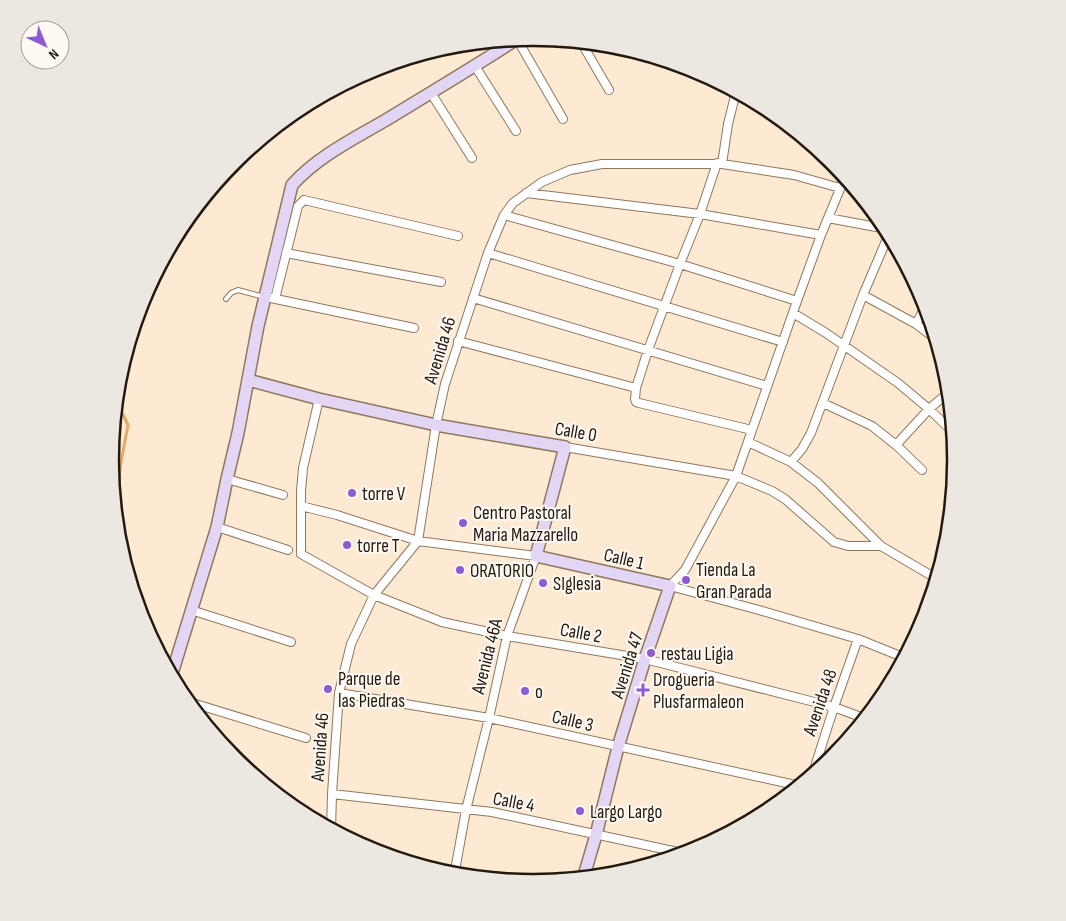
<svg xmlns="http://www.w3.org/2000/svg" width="1066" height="921" viewBox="0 0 1066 921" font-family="'Sofia Sans Condensed',sans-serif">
<rect width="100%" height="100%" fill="#fee9d2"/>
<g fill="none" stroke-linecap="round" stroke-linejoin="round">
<!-- stream -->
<path stroke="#e4ab67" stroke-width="3" d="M114 499 119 478 121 462 128 425 116 400"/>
<!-- lane casing -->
<g stroke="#8f785e" stroke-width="6">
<path id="lane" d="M226 299 231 293 238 290 264 297
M147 617 152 641"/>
</g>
<!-- street casing -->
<g stroke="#8f785e" stroke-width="10">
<path id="street" d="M517 39 563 119
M581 42 609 90
M649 56 650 58
M475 66 516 131
M431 93 472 158
M717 163 700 214 680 264 648 350 636 388 635 399 636 402 639 403 752 430
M722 164 728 124 736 92
M845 177 821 235 797 301 736 476 685 570 670 586 759 610 858 639 905 658
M526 193 700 214 821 235
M504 215 680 264 797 301
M828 218 887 229
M286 253 441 282
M488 253 783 342
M863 295 916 324 936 339
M271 298 414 328
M473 298 767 386
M275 299 298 206 304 200 458 236
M793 313 826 333 898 383 929 409 953 432
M916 324 926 305
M458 341 636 388
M319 399 303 468 301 491V554L374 595 442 622 507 636 645 659 834 707 866 719
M823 403 872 426 896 445 922 470
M748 442 791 462 818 483 881 546 937 579
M896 445 929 409 949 392
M565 447 736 476 772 491 785 499 834 542 848 546H881
M791 462 802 449 811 433 863 295 889 234
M227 479 283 495
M301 506 337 515 418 541 536 556 507 636 489 718 466 810 454 876
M217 527 288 550
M191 610 291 642
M339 693 489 718 800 786
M186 701 306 738
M812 776 834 707 858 639
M332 794 492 812 687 854
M331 830 332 794 339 693 351 644 374 595 418 541 436 425 445 384 488 253 504 215 513 203 542 182 570 170 602 164H722L794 175 840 188"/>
</g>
<!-- secondary casing -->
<g stroke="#8f785e" stroke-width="14">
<path id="secondary" d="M248 380 319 399 436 425 565 447 536 556 670 586 645 659 618 747 596 835 583 879
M171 677 217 527 227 479 238 433 258 326 292 185C317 157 353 139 386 120 430 93 474 67 517 39"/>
</g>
<!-- lane -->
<use href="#lane" stroke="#fff" stroke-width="4"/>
<!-- street -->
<use href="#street" stroke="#fff" stroke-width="8"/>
<!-- secondary -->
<use href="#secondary" stroke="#e2d6f4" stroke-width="11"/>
</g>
<!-- markers -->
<g fill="#8e5bd3" stroke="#fef9f3" stroke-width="2">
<circle cx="352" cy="493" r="5"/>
<circle cx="463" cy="523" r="5"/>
<circle cx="347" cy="545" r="5"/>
<circle cx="460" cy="570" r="5"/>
<circle cx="686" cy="580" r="5"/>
<circle cx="543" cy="583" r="5"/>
<circle cx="651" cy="653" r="5"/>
<circle cx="328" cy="689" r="5"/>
<path d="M640.5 682.5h5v5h5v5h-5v5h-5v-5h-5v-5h5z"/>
<circle cx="525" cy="691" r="5"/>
<circle cx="580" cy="811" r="5"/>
</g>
<g text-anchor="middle" stroke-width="4" stroke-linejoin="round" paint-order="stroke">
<!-- street labels -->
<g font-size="19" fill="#231a0f" stroke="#fef9f3">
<text transform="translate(439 350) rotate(-73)" y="7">Avenida 46</text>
<text transform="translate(576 431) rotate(10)" y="7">Calle 0</text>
<text transform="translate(624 558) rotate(13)" y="7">Calle 1</text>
<text transform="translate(581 632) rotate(10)" y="7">Calle 2</text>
<text transform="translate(486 656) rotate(-76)" y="7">Avenida 46A</text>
<text transform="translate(626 665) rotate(-72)" y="7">Avenida 47</text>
<text transform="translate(819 702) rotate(-71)" y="7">Avenida 48</text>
<text transform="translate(573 720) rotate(13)" y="7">Calle 3</text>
<text transform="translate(319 747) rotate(-86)" y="7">Avenida 46</text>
<text transform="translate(514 801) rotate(11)" y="7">Calle 4</text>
</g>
<!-- poi labels -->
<g font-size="19" fill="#231a0f" stroke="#fef9f3" text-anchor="start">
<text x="362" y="500">torre V</text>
<text x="473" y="519">Centro Pastoral<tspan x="473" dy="22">Maria Mazzarello</tspan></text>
<text x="357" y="552">torre T</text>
<text x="696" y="576">Tienda La<tspan x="696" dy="22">Gran Parada</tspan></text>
<text x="470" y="577">ORATORIO</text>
<text x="553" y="590">SIglesia</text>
<text x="661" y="660">restau Ligia</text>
<text x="338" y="685">Parque de<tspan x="338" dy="22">las Piedras</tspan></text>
<text x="653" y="686">Drogueria<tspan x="653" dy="22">Plusfarmaleon</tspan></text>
<text x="535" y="698">o</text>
<text x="590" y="818">Largo Largo</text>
</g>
</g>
<!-- crop -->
<path d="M0 0H1066V921H0ZM119 460a414 414 0 1 1 828 0a414 414 0 1 1-828 0Z" fill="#ece7e1" fill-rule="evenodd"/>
<path fill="none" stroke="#231a0f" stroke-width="2.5" d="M119 460a414 414 0 1 1 828 0a414 414 0 1 1-828 0Z"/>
<!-- north arrow -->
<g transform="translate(45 45) rotate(136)"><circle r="24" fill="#fef9f3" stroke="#a6a098"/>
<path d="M0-4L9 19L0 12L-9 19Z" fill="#8e5bd3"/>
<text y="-8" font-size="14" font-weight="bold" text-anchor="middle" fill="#231a0f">N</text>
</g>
</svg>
